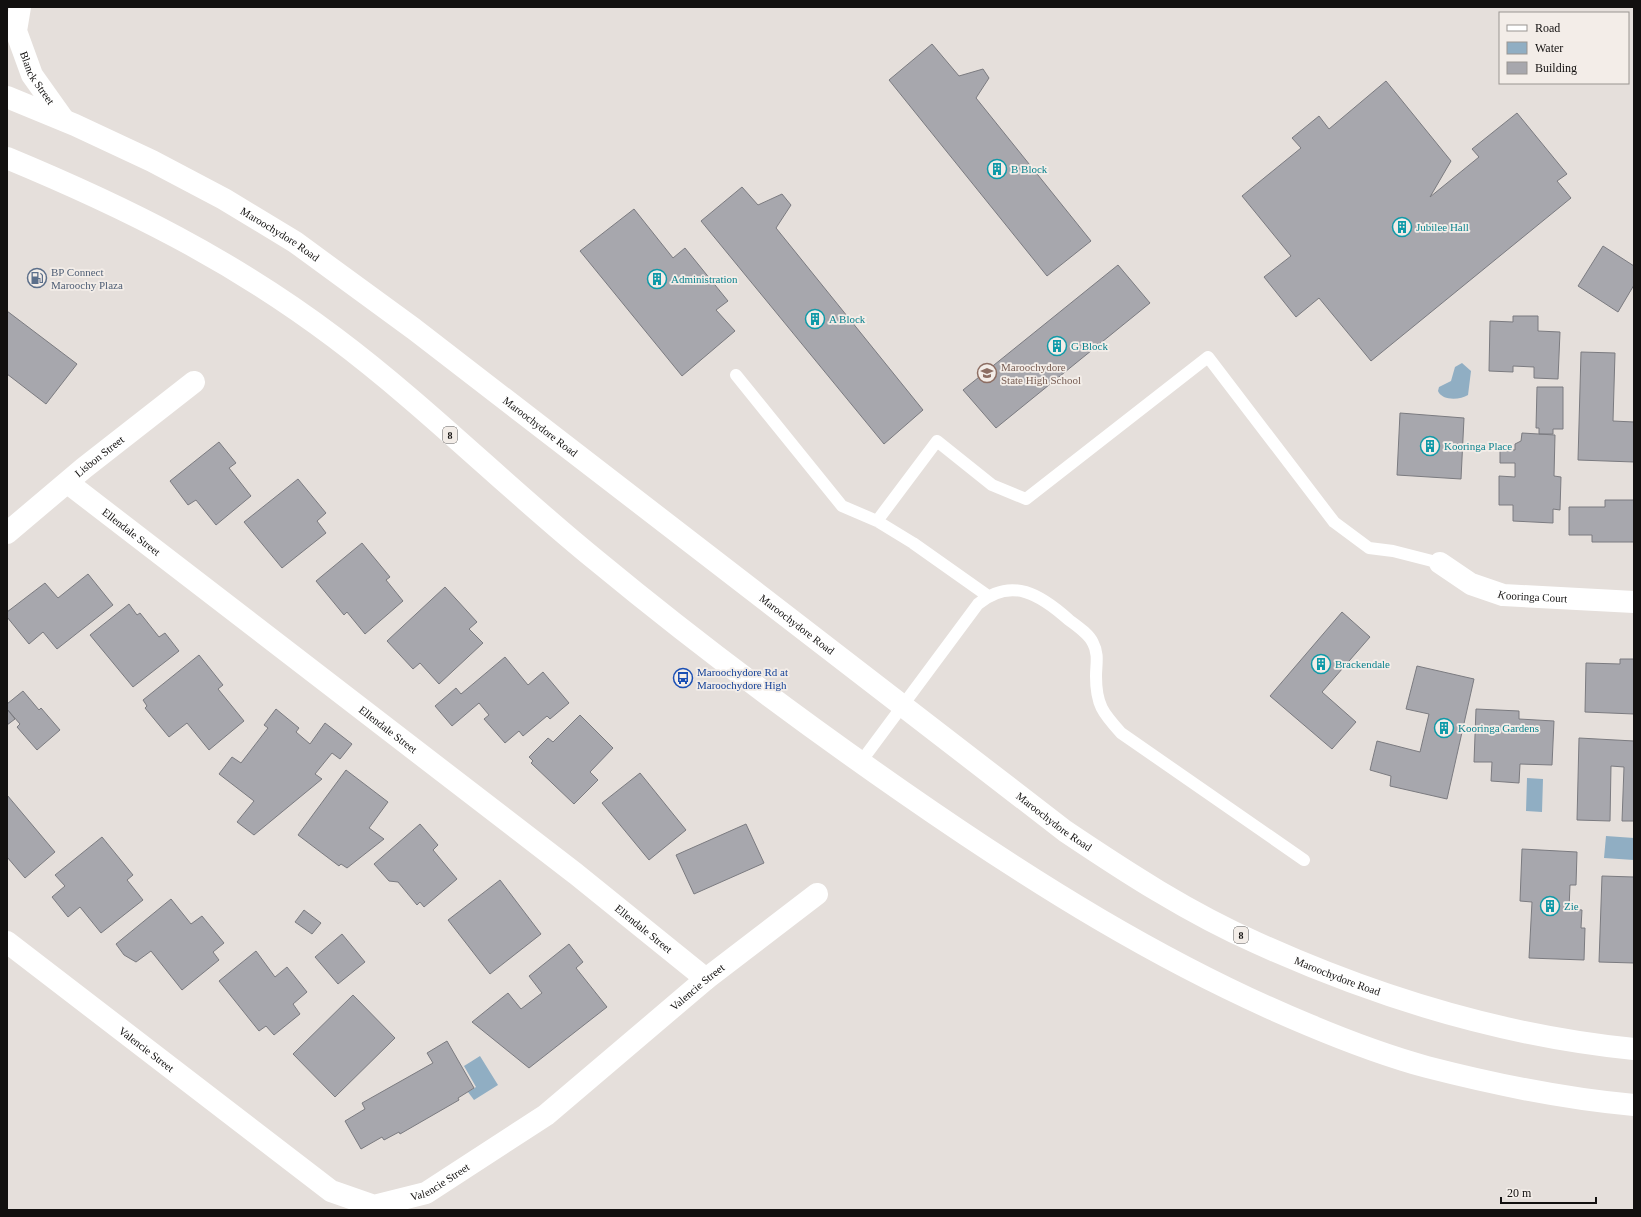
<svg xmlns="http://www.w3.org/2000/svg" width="1641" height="1217" viewBox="0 0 1641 1217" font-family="'Times New Roman',serif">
<rect width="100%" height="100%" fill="#e5dfdb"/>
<!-- water -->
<path fill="#90aec3" d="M1462 363 1471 371 1468 395C1460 400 1442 401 1438 391L1439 387 1451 381 1455 367Z
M1527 778 1543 779 1542 812 1526 811Z
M1606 836 1634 838V860L1604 858Z
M480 1056 498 1085 474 1100 468 1092 476 1087 464 1066Z"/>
<!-- building -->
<path fill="#a7a7ad" stroke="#7b7b80" d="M932 44 959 76 983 69 989 78 976 98 1091 241 1047 276 889 80Z
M1386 81 1451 161 1430 197 1479 157 1472 149 1517 113 1567 174 1557 181 1571 198 1371 361 1319 298 1296 317 1264 277 1291 256 1242 196 1301 148 1292 138 1319 116 1329 129Z
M742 187 758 205 782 194 791 205 776 228 923 410 884 444 701 221Z
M634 209 673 258 685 248 728 301 716 310 735 331 682 376 580 251Z
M1603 246 1634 266V285L1618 312 1578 286Z
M1118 265 1150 303 996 428 963 390Z
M7 311 77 364 46 404 7 374Z
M1513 316H1538V331L1560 332 1558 379 1534 378V367L1513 366V372L1489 371 1490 321 1513 322Z
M1581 352 1615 353 1613 421 1634 422V462L1578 460Z
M1537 387H1563V429H1553V434H1539V428H1536Z
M1400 413 1464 418 1461 479 1397 475Z
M1522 433 1555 435 1554 476 1561 477 1560 510 1553 509V523L1513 521V505H1499V476L1515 477V463H1500V449L1515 450V444L1521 441Z
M219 442 236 463 229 468 251 496 216 525 196 500 188 505 170 481Z
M298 479 326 513 317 521 326 533 282 568 244 522Z
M1605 500H1634V542H1592V535H1569V507H1605Z
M362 543 390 577 386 580 403 601 365 634 347 612 344 615 316 581Z
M88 574 113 605 57 649 43 632 29 644 7 617V612L45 583 58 598Z
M445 587 477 622 469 629 483 643 439 684 420 663 413 669 387 641Z
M129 604 137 615 140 613 159 637 165 633 179 651 133 687 90 635Z
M1342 612 1370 637 1322 692 1356 722 1332 749 1270 696Z
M199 655 223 685 218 689 244 721 209 750 187 723 169 737 145 708 147 706 143 700Z
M505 657 528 685 543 672 569 703 550 719 547 716 523 736 519 731 505 743 484 719 489 715 479 703 452 726 435 706 456 688 461 694Z
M1620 659H1634V714L1585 712 1586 663 1620 664Z
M1417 666 1474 679 1447 799 1390 786 1391 776 1370 770 1377 741 1420 752 1429 714 1406 709Z
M23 691 39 710 41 708 60 730 37 750 17 727 20 724 7 709V704Z
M7 709 15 719 7 725Z
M276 709 299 728 296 732 310 744 325 723 352 744 340 759 332 753 315 774 322 779 254 835 237 822 254 801 219 774 232 757 241 763 268 728 264 725Z
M1476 709 1519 711V719L1554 721 1552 765 1520 764 1519 783 1491 781 1492 762H1474Z
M580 715 613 748 590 772 598 780 574 804 531 763 533 761 529 757 548 738 553 742Z
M1579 738 1634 741V821H1622L1624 767 1611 766 1610 821 1577 820Z
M346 770 388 802 369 828 384 839 347 868 341 864 339 866 298 835Z
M640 773 686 830 649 860 602 803Z
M7 795 55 852 25 878 7 857Z
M420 824 438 845 433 850 457 879 424 907 420 902 417 905 398 882 389 881 374 864Z
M746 824 764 863 694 894 676 855Z
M102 837 133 875 127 880 143 900 101 933 80 907 68 917 52 897 65 886 55 875Z
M1522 849 1577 852 1576 885H1570L1569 909 1582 910 1581 928H1585L1584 960 1529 958 1532 902 1520 901Z
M1602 876 1634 877V963L1599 962Z
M500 880 541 934 490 974 448 920Z
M171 899 191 924 202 916 224 943 213 952 219 960 182 990 151 951 136 962 124 955 116 944Z
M304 910 321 923 312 934 295 922Z
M342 934 365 962 338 984 315 957Z
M569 944 583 962 576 968 607 1007 529 1068 472 1022 508 993 521 1009 542 993 529 976Z
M256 951 275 977 287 967 307 992 293 1004 300 1014 274 1035 266 1026 259 1031 219 981Z
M353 995 395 1038 335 1097 293 1054Z
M447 1041 474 1088 458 1098 459 1100 400 1134 399 1132 384 1140 382 1137 361 1149 345 1121 365 1109 362 1103 433 1063 427 1053Z"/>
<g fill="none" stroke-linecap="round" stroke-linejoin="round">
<!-- lane -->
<path stroke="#fff" stroke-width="12" d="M736 375 842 506 877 521 913 543 988 596
M877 521 937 441 992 485 1026 499 1208 357 1334 522 1369 548 1393 551 1440 563
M860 763 978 604C1012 576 1041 595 1069 620 1077 626 1089 634 1093 643 1099 654 1096 665 1096 676 1096 705 1103 713 1121 733L1304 860"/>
<!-- street -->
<g stroke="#fff" stroke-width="22">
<path id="s1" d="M20 7 16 31 32 75 64 120"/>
<path id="s2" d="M68 483 576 874 706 979"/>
<path id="s3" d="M7 533 84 468 194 382"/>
<path id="s4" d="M1440 563 1471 584 1503 595 1634 602"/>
<path id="s5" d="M7 942 331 1191 374 1206 426 1193 546 1115 706 979 817 894"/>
</g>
<!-- primary -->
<g stroke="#fff" stroke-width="22">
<path id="s6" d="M7 97 75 125 152 161 224 199 295 242 414 329 1065 831C1126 872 1189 913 1257 943 1376 997 1504 1036 1634 1049"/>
<path d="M7 158C125 207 232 260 334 337 425 405 508 489 597 561 695 642 798 719 903 792 1031 881 1164 965 1309 1025 1347 1041 1387 1056 1427 1067 1493 1084 1566 1099 1634 1105"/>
</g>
</g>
<!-- icons -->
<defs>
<g id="building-ring" transform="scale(1)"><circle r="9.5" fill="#f3ede8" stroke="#0f9aa8" stroke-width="1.5"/><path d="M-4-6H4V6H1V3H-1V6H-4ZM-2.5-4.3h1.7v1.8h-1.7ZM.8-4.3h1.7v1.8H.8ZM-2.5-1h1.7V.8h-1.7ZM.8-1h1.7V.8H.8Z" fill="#0f9aa8"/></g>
<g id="fuel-ring" transform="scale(1)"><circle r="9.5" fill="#f3ede8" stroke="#5c6f8a" stroke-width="1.5"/><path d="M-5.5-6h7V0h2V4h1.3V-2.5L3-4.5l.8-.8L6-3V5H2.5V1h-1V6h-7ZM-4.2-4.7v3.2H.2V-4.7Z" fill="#5c6f8a"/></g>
<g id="school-ring" transform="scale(1)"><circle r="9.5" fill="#f3ede8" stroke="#8d6e63" stroke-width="1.5"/><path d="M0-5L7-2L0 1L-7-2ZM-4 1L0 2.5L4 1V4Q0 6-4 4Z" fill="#8d6e63"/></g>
<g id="bus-ring" transform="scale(1)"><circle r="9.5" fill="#f3ede8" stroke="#1a4fb4" stroke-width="1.5"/><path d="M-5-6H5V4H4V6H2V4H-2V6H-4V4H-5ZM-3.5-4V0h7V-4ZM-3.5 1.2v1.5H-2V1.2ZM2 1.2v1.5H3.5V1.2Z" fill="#1a4fb4"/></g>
</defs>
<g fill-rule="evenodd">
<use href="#building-ring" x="997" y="169"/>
<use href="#building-ring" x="1402" y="227"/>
<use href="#fuel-ring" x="37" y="278"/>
<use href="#building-ring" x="657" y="279"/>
<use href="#building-ring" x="815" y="319"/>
<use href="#building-ring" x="1057" y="346"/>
<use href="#school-ring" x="987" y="373"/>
<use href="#building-ring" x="1430" y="446"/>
<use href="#building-ring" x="1321" y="664"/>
<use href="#bus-ring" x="683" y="678"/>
<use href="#building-ring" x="1444" y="728"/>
<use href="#building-ring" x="1550" y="906"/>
</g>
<g text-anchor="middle" stroke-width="3.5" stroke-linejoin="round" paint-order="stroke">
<!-- shield labels -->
<g fill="#f3ede8" stroke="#565250" stroke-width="1">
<rect x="443" y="427" width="14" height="16" rx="3"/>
<rect x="1234" y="927" width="14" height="16" rx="3"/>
</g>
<g font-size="10" font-weight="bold" fill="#12100f">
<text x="450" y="439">8</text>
<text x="1241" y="939">8</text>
</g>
<!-- street labels -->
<g font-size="11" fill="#12100f" stroke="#f3ede8">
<text dy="4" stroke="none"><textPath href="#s1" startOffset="76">Blanck Street</textPath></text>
<text dy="4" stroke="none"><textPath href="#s6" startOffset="306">Maroochydore Road</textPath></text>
<text dy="4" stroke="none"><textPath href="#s6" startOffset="630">Maroochydore Road</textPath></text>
<text dy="4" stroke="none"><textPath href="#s3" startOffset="120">Lisbon Street</textPath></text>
<text dy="4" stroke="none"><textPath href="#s2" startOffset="80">Ellendale Street</textPath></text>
<text dy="4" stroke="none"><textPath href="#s4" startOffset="101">Kooringa Court</textPath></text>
<text dy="4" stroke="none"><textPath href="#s6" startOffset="954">Maroochydore Road</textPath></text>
<text dy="4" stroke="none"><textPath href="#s2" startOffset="404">Ellendale Street</textPath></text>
<text dy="4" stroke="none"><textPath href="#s6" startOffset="1278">Maroochydore Road</textPath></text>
<text dy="4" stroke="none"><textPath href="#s2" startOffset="728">Ellendale Street</textPath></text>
<text dy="4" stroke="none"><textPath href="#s6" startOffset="1602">Maroochydore Road</textPath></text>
<text dy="4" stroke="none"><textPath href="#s5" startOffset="849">Valencie Street</textPath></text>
<text dy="4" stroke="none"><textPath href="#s5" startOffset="176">Valencie Street</textPath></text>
<text dy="4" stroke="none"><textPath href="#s5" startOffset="525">Valencie Street</textPath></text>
</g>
<!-- culture labels -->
<g font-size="11" fill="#0d838f" stroke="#f3ede8" text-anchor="start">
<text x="1011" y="173">B Block</text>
<text x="1416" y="231">Jubilee Hall</text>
<text x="671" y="283">Administration</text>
<text x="829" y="323">A Block</text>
<text x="1071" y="350">G Block</text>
<text x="1444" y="450">Kooringa Place</text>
<text x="1335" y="668">Brackendale</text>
<text x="1458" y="732">Kooringa Gardens</text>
<text x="1564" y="910">Zie</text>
</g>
<!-- service labels -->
<g font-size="11" fill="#4e5e75" stroke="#f3ede8" text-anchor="start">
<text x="51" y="276">BP Connect<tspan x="51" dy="13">Maroochy Plaza</tspan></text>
</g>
<!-- education labels -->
<g font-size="11" fill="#785e54" stroke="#f3ede8" text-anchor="start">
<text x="1001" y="371">Maroochydore<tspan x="1001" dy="13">State High School</tspan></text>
</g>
<!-- transit labels -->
<g font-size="11" fill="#164399" stroke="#f3ede8" text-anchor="start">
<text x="697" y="676">Maroochydore Rd at<tspan x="697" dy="13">Maroochydore High</tspan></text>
</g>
</g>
<!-- border -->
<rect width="1641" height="1217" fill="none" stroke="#12100f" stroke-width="16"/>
<!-- legend -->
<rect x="1499" y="12" width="130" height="72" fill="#f3ede8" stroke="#999591"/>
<rect x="1507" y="25" width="20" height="6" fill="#ffffff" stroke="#999591"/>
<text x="1535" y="32" font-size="12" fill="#12100f">Road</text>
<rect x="1507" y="42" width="20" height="12" fill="#90aec3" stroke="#999591"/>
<text x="1535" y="52" font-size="12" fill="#12100f">Water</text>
<rect x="1507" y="62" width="20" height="12" fill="#a7a7ad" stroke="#999591"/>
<text x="1535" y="72" font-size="12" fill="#12100f">Building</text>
<!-- scale -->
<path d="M1501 1197v6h95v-6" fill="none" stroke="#12100f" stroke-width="2"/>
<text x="1507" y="1197" font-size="12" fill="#12100f" stroke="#f3ede8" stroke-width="3" paint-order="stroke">20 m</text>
</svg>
